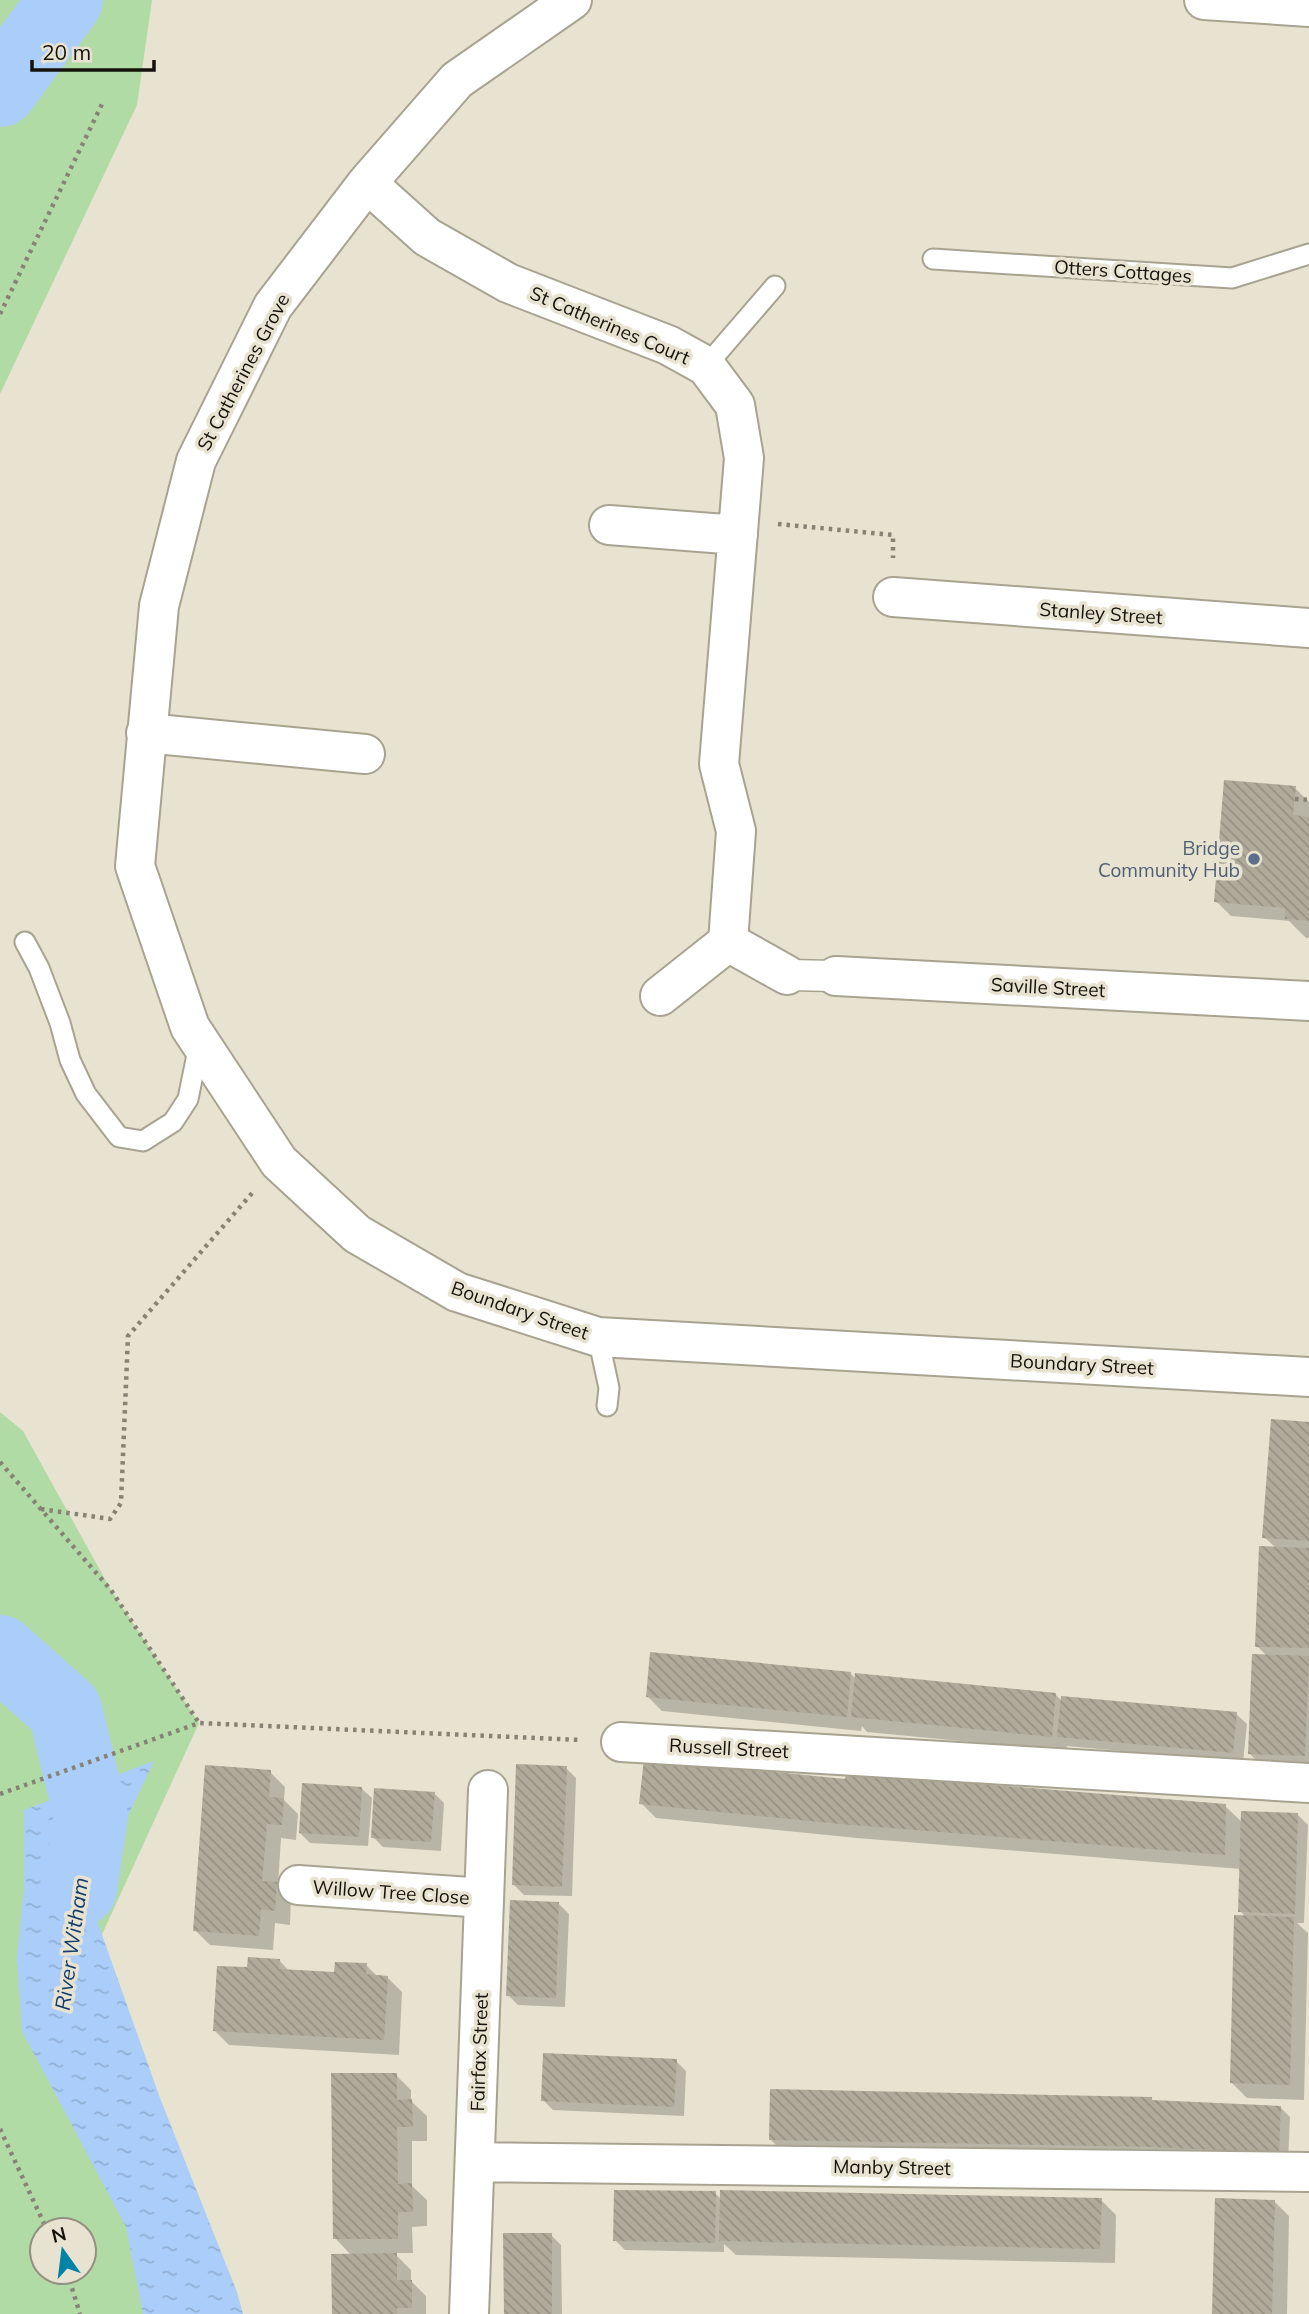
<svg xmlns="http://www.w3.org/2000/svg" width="1309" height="2314" viewBox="0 0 1309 2314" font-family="Mulish,sans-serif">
<defs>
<pattern id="water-ripples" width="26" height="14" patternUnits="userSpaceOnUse" patternTransform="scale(1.75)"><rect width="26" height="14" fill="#aacdf9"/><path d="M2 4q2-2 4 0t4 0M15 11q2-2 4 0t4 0" fill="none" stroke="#91afd4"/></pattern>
<pattern id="building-back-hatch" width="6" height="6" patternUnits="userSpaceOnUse" patternTransform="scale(1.75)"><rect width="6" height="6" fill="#afaa99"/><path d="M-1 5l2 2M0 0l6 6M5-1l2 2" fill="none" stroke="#969182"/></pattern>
</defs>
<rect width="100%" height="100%" fill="#e8e3d0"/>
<!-- green -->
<path fill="#b1dba5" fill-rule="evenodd" d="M0 0H152L137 105 0 394Z
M0 1412 23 1431 111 1590 199 1723 60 2026 207 2314H0ZM42 2230H84V2272H42Z"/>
<!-- water -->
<path fill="url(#water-ripples)" d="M154 1761 89 1898 160 2098 237 2292 243 2314H143L126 2227 22 2031 17 1958 24 1888V1810Z"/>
<!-- shadow -->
<path fill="#0003" d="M1295 788 1309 802V938H1306L1289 921 1231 916 1216 901Z
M1309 1424V1765L1260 1764 1250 1754 1267 1656 1257 1646 1276 1548 1264 1537Z
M850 1673 856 1679 1055 1694 1062 1701 1236 1714 1247 1724 1243 1762 1067 1746 1066 1751 867 1732 862 1726 861 1731 662 1711 647 1696Z
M566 1768 576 1778 572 1896 524 1895 514 1885Z
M270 1772 285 1787 284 1800 298 1814 296 1840 281 1838 278 1885 291 1899 290 1925 275 1923 273 1950 210 1945 195 1930Z
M846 1781 1225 1806 1243 1823 1298 1815 1308 1825 1304 1923H1297L1308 1933 1304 2100 1247 2098 1232 2083 1246 1917 1240 1911 1241 1869 857 1838 656 1818 641 1803Z
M361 1788 372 1798 368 1846 310 1843 300 1833Z
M434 1793 444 1803 441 1851 383 1847 373 1837Z
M559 1904 569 1914 565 2007 518 2005 508 1995Z
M279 1960 290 1972 336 1974 366 1965 378 1977H387L402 1992 399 2055 229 2045 214 2030 249 1969Z
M676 2061 686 2071 684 2116 553 2110 543 2100Z
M396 2075 411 2090V2101L427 2116V2141H412V2186L427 2200V2226L412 2227 413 2253H394L411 2270V2281L426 2296V2314H333L352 2256 335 2238Z
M1151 2098 1154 2102 1280 2107 1290 2117 1288 2162 785 2154 770 2139Z
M715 2193 721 2199 1101 2200 1116 2215 1115 2263 736 2255 724 2244V2252L625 2250 615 2240Z
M1274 2201 1289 2216 1287 2314H1214Z
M551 2235 561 2245 562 2314H506Z"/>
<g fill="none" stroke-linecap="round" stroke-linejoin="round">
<!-- river -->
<path stroke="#aacdf9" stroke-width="74" d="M0 90 66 0
M0 1652 65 1710 91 1816 80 1889"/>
</g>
<!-- building -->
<path fill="url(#building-back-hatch)" d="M1224 780 1296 786 1293 815 1309 817V921L1285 919V908L1214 902Z
M1271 1419 1309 1422V1541L1262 1538Z
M1259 1546 1309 1548V1648L1255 1647Z
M650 1652 851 1672 847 1717 646 1697Z
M1252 1654 1309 1656 1305 1756 1248 1754Z
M855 1673 1056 1693 1052 1737 851 1717Z
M1061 1696 1237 1712 1233 1753 1057 1737Z
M644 1759 845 1779 846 1773 1226 1804 1225 1855 840 1824 639 1804Z
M516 1764 567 1766 562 1887 512 1885Z
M205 1765 271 1770 269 1797 284 1798 282 1825 267 1824 262 1881 277 1882 275 1911 261 1909 259 1936 193 1931Z
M302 1783 362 1787 359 1837 299 1833Z
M374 1788 435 1792 431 1842 371 1838Z
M1241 1811 1298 1813 1295 1914 1238 1912Z
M510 1900 559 1902 556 1998 506 1996Z
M1234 1915 1294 1917 1290 2085 1230 2083Z
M248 1957 280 1959 279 1969 334 1972 335 1962 367 1963 366 1974 388 1976 384 2040 213 2031 217 1966 247 1967Z
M543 2053 677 2059 674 2107 541 2101Z
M331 2073H397V2100L412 2099 413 2127H397L398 2184 412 2183 413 2212H398V2239H333Z
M770 2089 1152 2097V2100L1281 2106 1279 2153 1151 2147 769 2140Z
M614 2190 716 2191 715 2243 613 2241Z
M720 2190 1102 2198 1100 2249 719 2241Z
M1215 2198 1275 2200 1272 2314H1212Z
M503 2233H552V2314H504Z
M397 2253V2280H412V2308H397V2314H332L331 2254Z"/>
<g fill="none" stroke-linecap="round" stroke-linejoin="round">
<!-- service casing -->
<g stroke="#a8a391" stroke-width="23">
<path id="service" d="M933 259 1232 278 1309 254
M706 366 775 286
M25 942 39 968 60 1023 70 1060 86 1094 119 1137 143 1141 173 1122 188 1099 199 1045
M598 1337 609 1388 607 1406"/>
</g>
<!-- pedestrian casing -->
<g stroke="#a8a391" stroke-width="33">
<path id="pedestrian" d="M787 975 836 976"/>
</g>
<!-- minor casing -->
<g stroke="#a8a391" stroke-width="42">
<path id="minor" d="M572 0 457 80 367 183 273 306 196 461 159 606 135 866 190 1027 279 1162 357 1234 457 1292 598 1337 1309 1377
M1204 0 1309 7
M367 183 427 237 508 283 668 345 706 366 735 405 744 458 719 764 736 831 728 942 660 996
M609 525 738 535
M893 597 1309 628
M146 733 365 754
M728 942 787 975
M836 976 1309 1001
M621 1742 1309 1783
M298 1885 484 1898
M475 2162 1309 2172
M469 2314 488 1790"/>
</g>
<!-- path -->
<path stroke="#868375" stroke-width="4.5" stroke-dasharray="3.5 5" stroke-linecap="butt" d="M0 314 104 100
M778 524 893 535V558
M1295 799 1309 800
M0 1462 111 1590 199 1723
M41 1509 110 1519 121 1503 128 1336 253 1192
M0 1794 199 1723 581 1740
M0 2129 47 2230
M67 2272 80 2314"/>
<!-- service -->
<use href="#service" stroke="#fff" stroke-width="19"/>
<!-- pedestrian -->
<use href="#pedestrian" stroke="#fff" stroke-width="30"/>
<!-- minor -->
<use href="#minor" stroke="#fff" stroke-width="38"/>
</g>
<!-- markers -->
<circle fill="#5c6f8a" stroke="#e8e3d0" stroke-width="2.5" cx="1254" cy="859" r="7"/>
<g text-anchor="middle" stroke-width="7" stroke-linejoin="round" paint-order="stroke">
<!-- street labels -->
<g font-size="19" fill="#14120b" stroke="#e8e3d0">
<text transform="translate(1123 271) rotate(4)" y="7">Otters Cottages</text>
<text transform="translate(610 325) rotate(23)" y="7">St Catherines Court</text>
<text transform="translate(243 372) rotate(-62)" y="7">St Catherines Grove</text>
<text transform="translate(1101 613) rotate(4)" y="7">Stanley Street</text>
<text transform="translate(1048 987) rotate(3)" y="7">Saville Street</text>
<text transform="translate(520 1310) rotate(19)" y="7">Boundary Street</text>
<text transform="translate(1082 1364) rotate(3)" y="7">Boundary Street</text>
<text transform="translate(729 1748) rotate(3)" y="7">Russell Street</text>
<text transform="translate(391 1892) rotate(4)" y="7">Willow Tree Close</text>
<text transform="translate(479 2052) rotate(-88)" y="7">Fairfax Street</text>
<text transform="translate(892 2167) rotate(1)" y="7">Manby Street</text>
</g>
<!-- service labels -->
<g font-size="19" fill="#4e5e75" stroke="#e8e3d0" text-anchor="end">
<text x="1240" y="855">Bridge<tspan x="1240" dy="22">Community Hub</tspan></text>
</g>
<!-- water labels -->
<g font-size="21" font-style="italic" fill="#123d6e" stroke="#e8e3d0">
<text transform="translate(72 1944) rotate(-82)" y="7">River Witham</text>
</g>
</g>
<!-- north arrow -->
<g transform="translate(63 2251) rotate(346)"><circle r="33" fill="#e8e3d0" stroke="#938f81" stroke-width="2"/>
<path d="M0-5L12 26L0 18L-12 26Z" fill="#0083a7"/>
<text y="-10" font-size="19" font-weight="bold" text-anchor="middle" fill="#14120b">N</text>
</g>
<!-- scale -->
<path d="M32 60v10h122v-10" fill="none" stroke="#14120b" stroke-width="3.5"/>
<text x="42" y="60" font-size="21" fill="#14120b" stroke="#e8e3d0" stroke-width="5" paint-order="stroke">20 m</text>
</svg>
